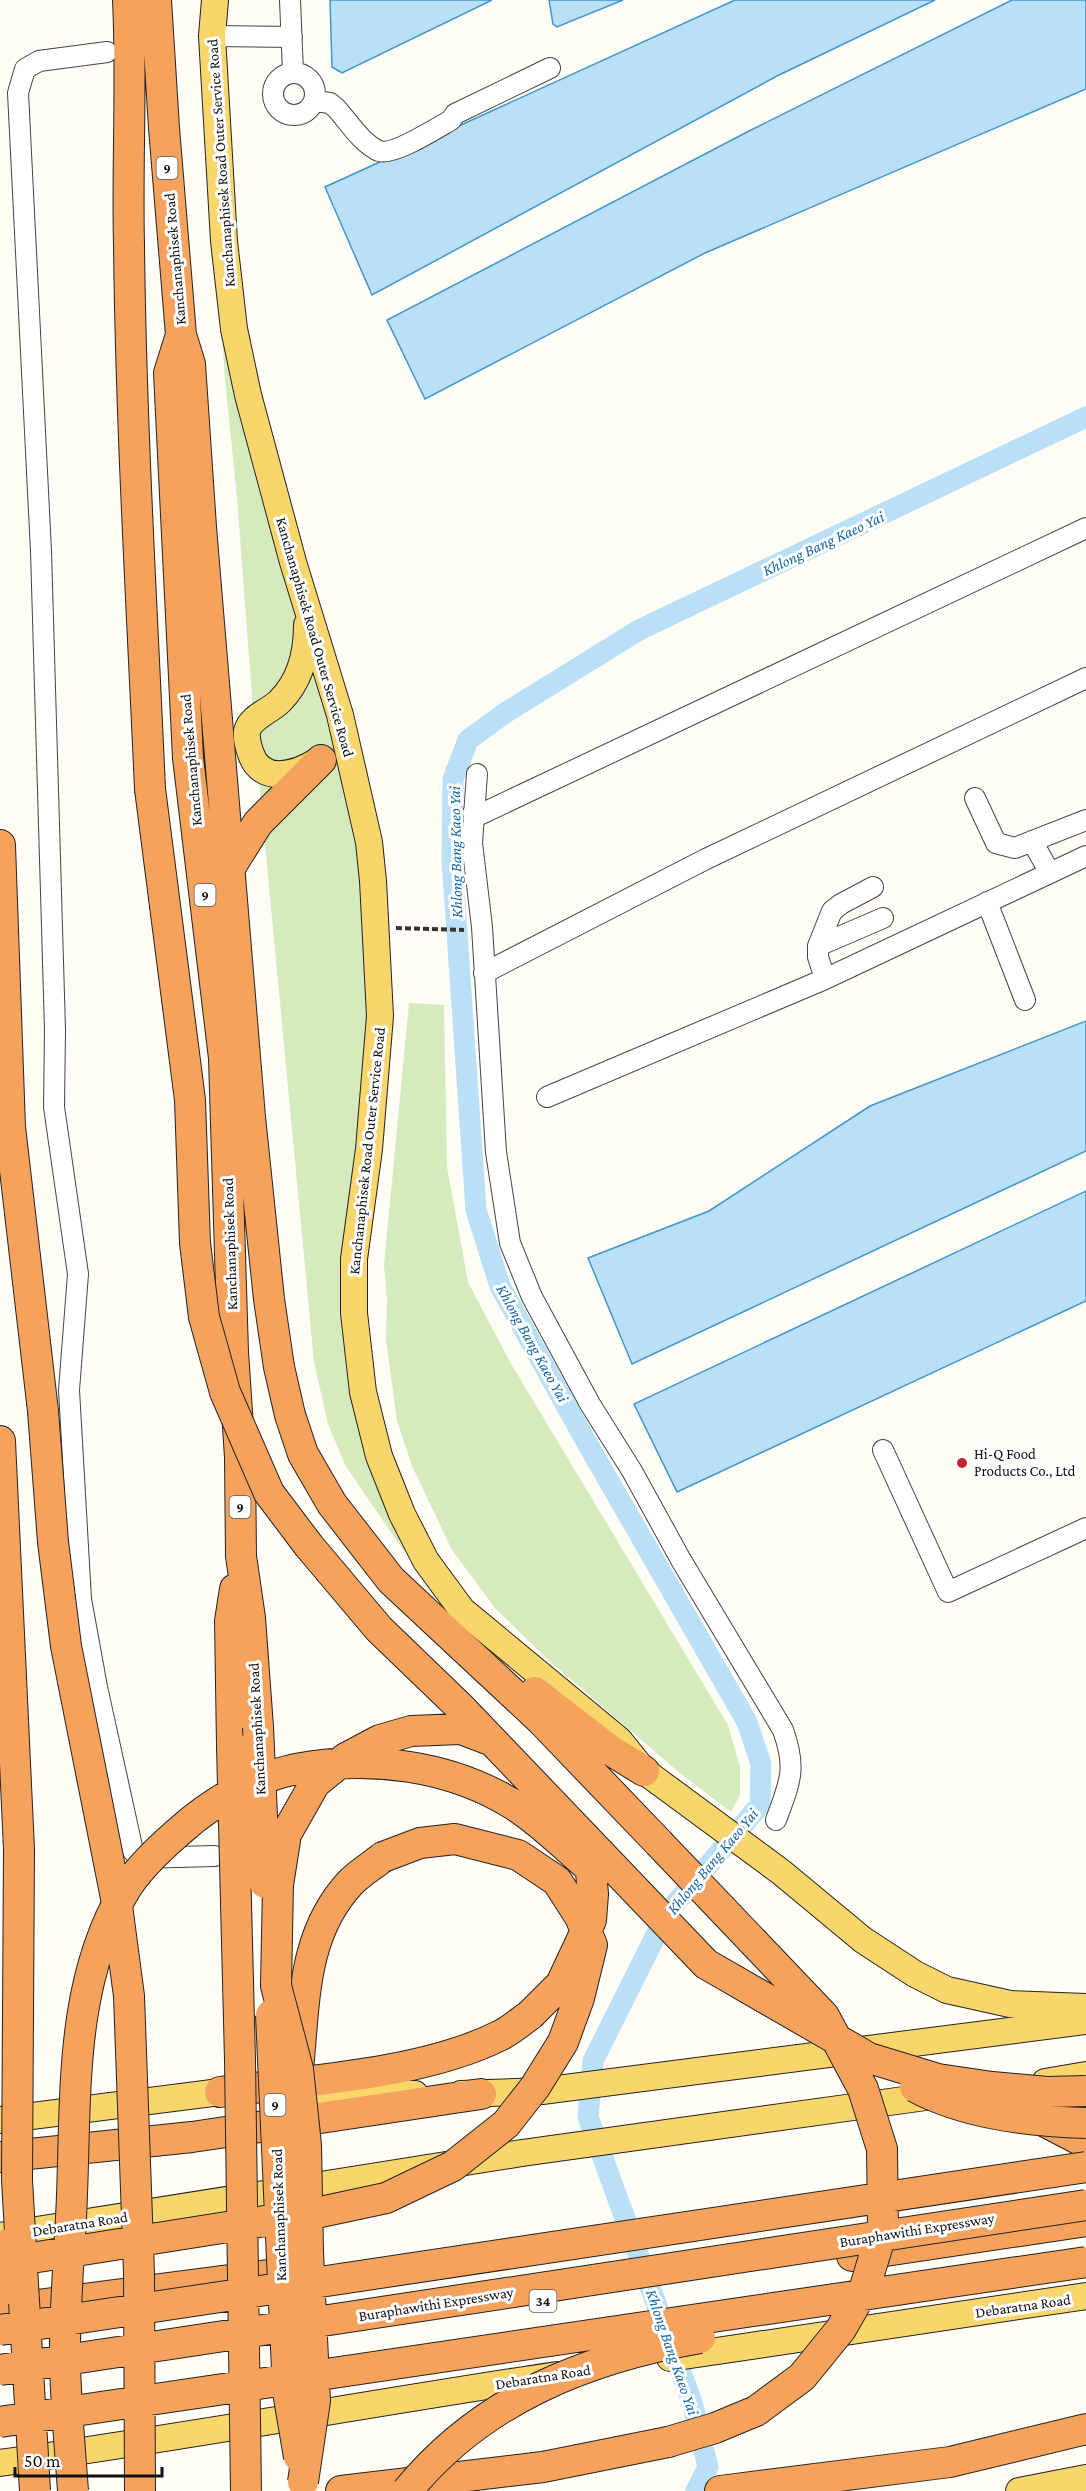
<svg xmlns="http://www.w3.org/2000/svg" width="1086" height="2491" viewBox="0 0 1086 2491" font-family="'Crimson Pro',serif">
<rect width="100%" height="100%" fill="#fffdf5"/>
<!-- green -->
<path fill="#d5ebbd" d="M201 0H218L231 221 252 377 382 881 362 1304 378 1428 414 1558 403 1550 345 1465 328 1424 314 1362 256 749 237 498 225 379Z
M409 1003 444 1005 447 1167 468 1282 510 1362 728 1725 740 1767V1795L731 1812 681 1774 545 1657 495 1608 452 1550 412 1466 397 1421 386 1340 387 1300 384 1265Z"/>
<!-- water -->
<path fill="#b9e0f7" stroke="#3f96cf" stroke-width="1.5" d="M330 0H492L342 73 332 67Z
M549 0H623L557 27 553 24Z
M735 0H935L777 76 372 295 325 187Z
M1012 0H1086V89L705 253 425 399 387 320 749 131Z
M1086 1021V1151L632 1364 588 1258 709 1211 870 1106Z
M1086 1191V1301L677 1492 634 1404Z"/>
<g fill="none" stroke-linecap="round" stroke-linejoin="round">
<!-- canal -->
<path stroke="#b9e0f7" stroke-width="21" d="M696 2491 708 2467 692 2402 588 2117 593 2061 667 1913 760 1805 761 1764 747 1722 583 1436 500 1286 476 1210 452 860 453 779 468 740 505 713 639 630 1086 417"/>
<!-- minor casing -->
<g stroke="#444" stroke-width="22">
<path id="minor" d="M290 0 293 73
M212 36 292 37
M107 52 39 61 25 69 18 93 41 551 55 1030 54 1107 78 1274 69 1390 81 1599 97 1687 133 1851 139 1858 215 1856
M273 94a21 21 0 1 1 42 0a21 21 0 1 1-42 0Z
M315 101 330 103 336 108C348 121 362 144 379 151 393 156 437 128 451 120L455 114 550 68
M477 774 472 843 482 927 496 1152 510 1243 532 1297 590 1404 632 1471 681 1560 783 1730C797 1769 790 1782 776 1820
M975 798 996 843 1015 848 1086 820
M473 813 479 815 1086 528
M1032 841 1050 873
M987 902 1025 1000
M818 946 883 918
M484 973 706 859 1086 678
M825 979 818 957V946L832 911 841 904 873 887
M547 1097 825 979 1086 856
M883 1450 948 1592 1086 1528"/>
</g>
<!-- major casing -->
<g stroke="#222" stroke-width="28">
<path id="major" d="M215 0 212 36 224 241 234 329 248 395 293 562 340 715 369 842 373 881 380 1016 369 1149 354 1259V1313L363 1392 379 1456 402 1514 426 1561 462 1610 619 1740 644 1771 781 1872 863 1940 915 1974 947 1990 1010 2004 1086 2007
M307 625C307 653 301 680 280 701 271 711 251 716 247 731 246 739 248 746 251 754 261 784 295 775 316 762
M1045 2082 1086 2075
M302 2093 415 2094
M461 2094 542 2091 1086 2021
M0 2120 220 2092 238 2093
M0 2236 522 2153 940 2095
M670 2358 1086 2296
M0 2463C186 2437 371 2403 557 2375
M1019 2491 1086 2478"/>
</g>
<!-- highway casing -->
<g stroke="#222" stroke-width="32">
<path id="highway" d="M128 0C132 82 127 163 129 245 131 427 142 608 150 789
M156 0 164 128 181 335 169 373 188 758 224 1058 233 1352 240 1457 241 1556 250 1618 258 1727
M181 335 190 364 201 527 250 1117 269 1299 279 1367 290 1415 303 1454 332 1504 391 1580 541 1720 659 1843
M0 845 10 1127 43 1411
M231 866 258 823 321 760
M0 1441 19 1849
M535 1692 610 1750 644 1771
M232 1746 230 1621 235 1589
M298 2069C305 2002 302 1934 351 1882 360 1873 373 1865 383 1857
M220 2092C305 2081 423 2074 499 2036 510 2031 520 2022 530 2015
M1040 2119 1086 2143
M0 2157 192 2137 481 2094
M852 2256 1086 2221
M0 2310 268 2275
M341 2491 543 2467 668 2442
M720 2491 950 2462 1086 2429"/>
</g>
<!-- path -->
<path stroke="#333" stroke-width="4" stroke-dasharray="6 3" stroke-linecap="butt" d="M396 928 464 930"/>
<!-- minor -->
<use href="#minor" stroke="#fff" stroke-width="20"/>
<!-- major -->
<use href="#major" stroke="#f9d66b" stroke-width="26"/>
<!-- highway -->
<use href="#highway" stroke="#f5a25d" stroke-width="30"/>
<!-- highway-bridge casing -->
<g stroke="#222" stroke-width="32" stroke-linecap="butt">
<path id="highway-bridge" d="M150 789 190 1100 195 1243 204 1317 225 1392 269 1493 309 1546 379 1629 461 1708 706 1964 869 2058 938 2079 992 2087 1047 2092 1086 2091
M43 1411 53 1542 66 1646 116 1898 129 1996 139 2273 140 2491
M258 1727 265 1883
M232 1746 240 2060 246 2491
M659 1843 824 2016 863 2089 882 2149 883 2228 865 2287 841 2329 802 2377 756 2411 715 2428 668 2442
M19 1849 17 2180 35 2491
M271 2015 288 2392 299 2457
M530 2015 561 1984 591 1920 593 1894 589 1851
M915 2087C965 2114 1029 2121 1086 2123
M0 2263 316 2213 386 2198 453 2166 506 2124 535 2087 563 2042 579 1998 592 1945 580 1917 557 1881 518 1855 455 1839 420 1843 383 1857
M0 2292 7 2244
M0 2330 1086 2167
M0 2370 1086 2205
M0 2422 1086 2262
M303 2482 315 2401 308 2252 306 2145 298 2069 276 1986 278 1885 286 1834 315 1783 346 1758 380 1740 411 1731 461 1729 490 1740
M73 2491C70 2449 66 2406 65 2364 64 2308 70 2251 72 2195 76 2092 70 1982 125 1890 137 1870 158 1850 175 1835 210 1803 249 1779 296 1769 369 1755 450 1765 514 1805 543 1823 568 1850 595 1872
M407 2491C482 2399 587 2358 700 2338"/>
</g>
<!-- highway-bridge -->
<use href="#highway-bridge" stroke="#f5a25d" stroke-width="30"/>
</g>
<!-- markers -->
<circle fill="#c4262e" stroke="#fff" stroke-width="2" cx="962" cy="1463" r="6"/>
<g text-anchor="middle" stroke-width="6" stroke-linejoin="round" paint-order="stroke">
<!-- shield labels -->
<g fill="#fff" stroke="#585858" stroke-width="1.5">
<rect x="156.5" y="157" width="21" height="22" rx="4.5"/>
<rect x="194.5" y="884" width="21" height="22" rx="4.5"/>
<rect x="229.5" y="1496" width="21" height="22" rx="4.5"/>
<rect x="264.5" y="2094" width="21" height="22" rx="4.5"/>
<rect x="529.5" y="2290" width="27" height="22" rx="4.5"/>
</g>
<g font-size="14" font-weight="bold" fill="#111">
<text x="167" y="173">9</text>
<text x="205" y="900">9</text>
<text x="240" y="1512">9</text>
<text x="275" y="2110">9</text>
<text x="543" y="2306">34</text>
</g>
<!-- street labels -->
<g font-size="15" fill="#111" stroke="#fff">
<text transform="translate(221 163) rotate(-94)" y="5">Kanchanaphisek Road Outer Service Road</text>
<text transform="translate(175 259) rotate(-95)" y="5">Kanchanaphisek Road</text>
<text transform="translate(315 637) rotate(74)" y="5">Kanchanaphisek Road Outer Service Road</text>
<text transform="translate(191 760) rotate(-95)" y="5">Kanchanaphisek Road</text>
<text transform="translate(367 1151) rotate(-84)" y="5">Kanchanaphisek Road Outer Service Road</text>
<text transform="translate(230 1244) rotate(-92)" y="5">Kanchanaphisek Road</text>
<text transform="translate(257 1729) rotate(-93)" y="5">Kanchanaphisek Road</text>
<text transform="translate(279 2215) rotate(-92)" y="5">Kanchanaphisek Road</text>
<text transform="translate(80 2224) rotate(-9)" y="5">Debaratna Road</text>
<text transform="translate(917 2230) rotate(-9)" y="5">Buraphawithi Expressway</text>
<text transform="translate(436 2304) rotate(-9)" y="5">Buraphawithi Expressway</text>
<text transform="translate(1023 2306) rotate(-8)" y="5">Debaratna Road</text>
<text transform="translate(543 2377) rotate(-9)" y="5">Debaratna Road</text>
</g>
<!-- poi labels -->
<g font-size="15" fill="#111" stroke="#fff" text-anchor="start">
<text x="974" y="1459">Hi-Q Food<tspan x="974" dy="17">Products Co., Ltd</tspan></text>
</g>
<!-- water labels -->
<g font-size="16" font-style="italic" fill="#1768a6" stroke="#fff">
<text transform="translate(823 543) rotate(-25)" y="6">Khlong Bang Kaeo Yai</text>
<text transform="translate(455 852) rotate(-91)" y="6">Khlong Bang Kaeo Yai</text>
<text transform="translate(533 1343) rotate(61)" y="6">Khlong Bang Kaeo Yai</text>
<text transform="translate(712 1861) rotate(-50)" y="6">Khlong Bang Kaeo Yai</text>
<text transform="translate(673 2352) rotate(71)" y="6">Khlong Bang Kaeo Yai</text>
</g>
</g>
<!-- scale -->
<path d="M15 2467v9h147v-9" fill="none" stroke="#111111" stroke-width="3"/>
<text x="24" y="2467" font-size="18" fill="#111111" stroke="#ffffff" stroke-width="4.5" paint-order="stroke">50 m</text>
</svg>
